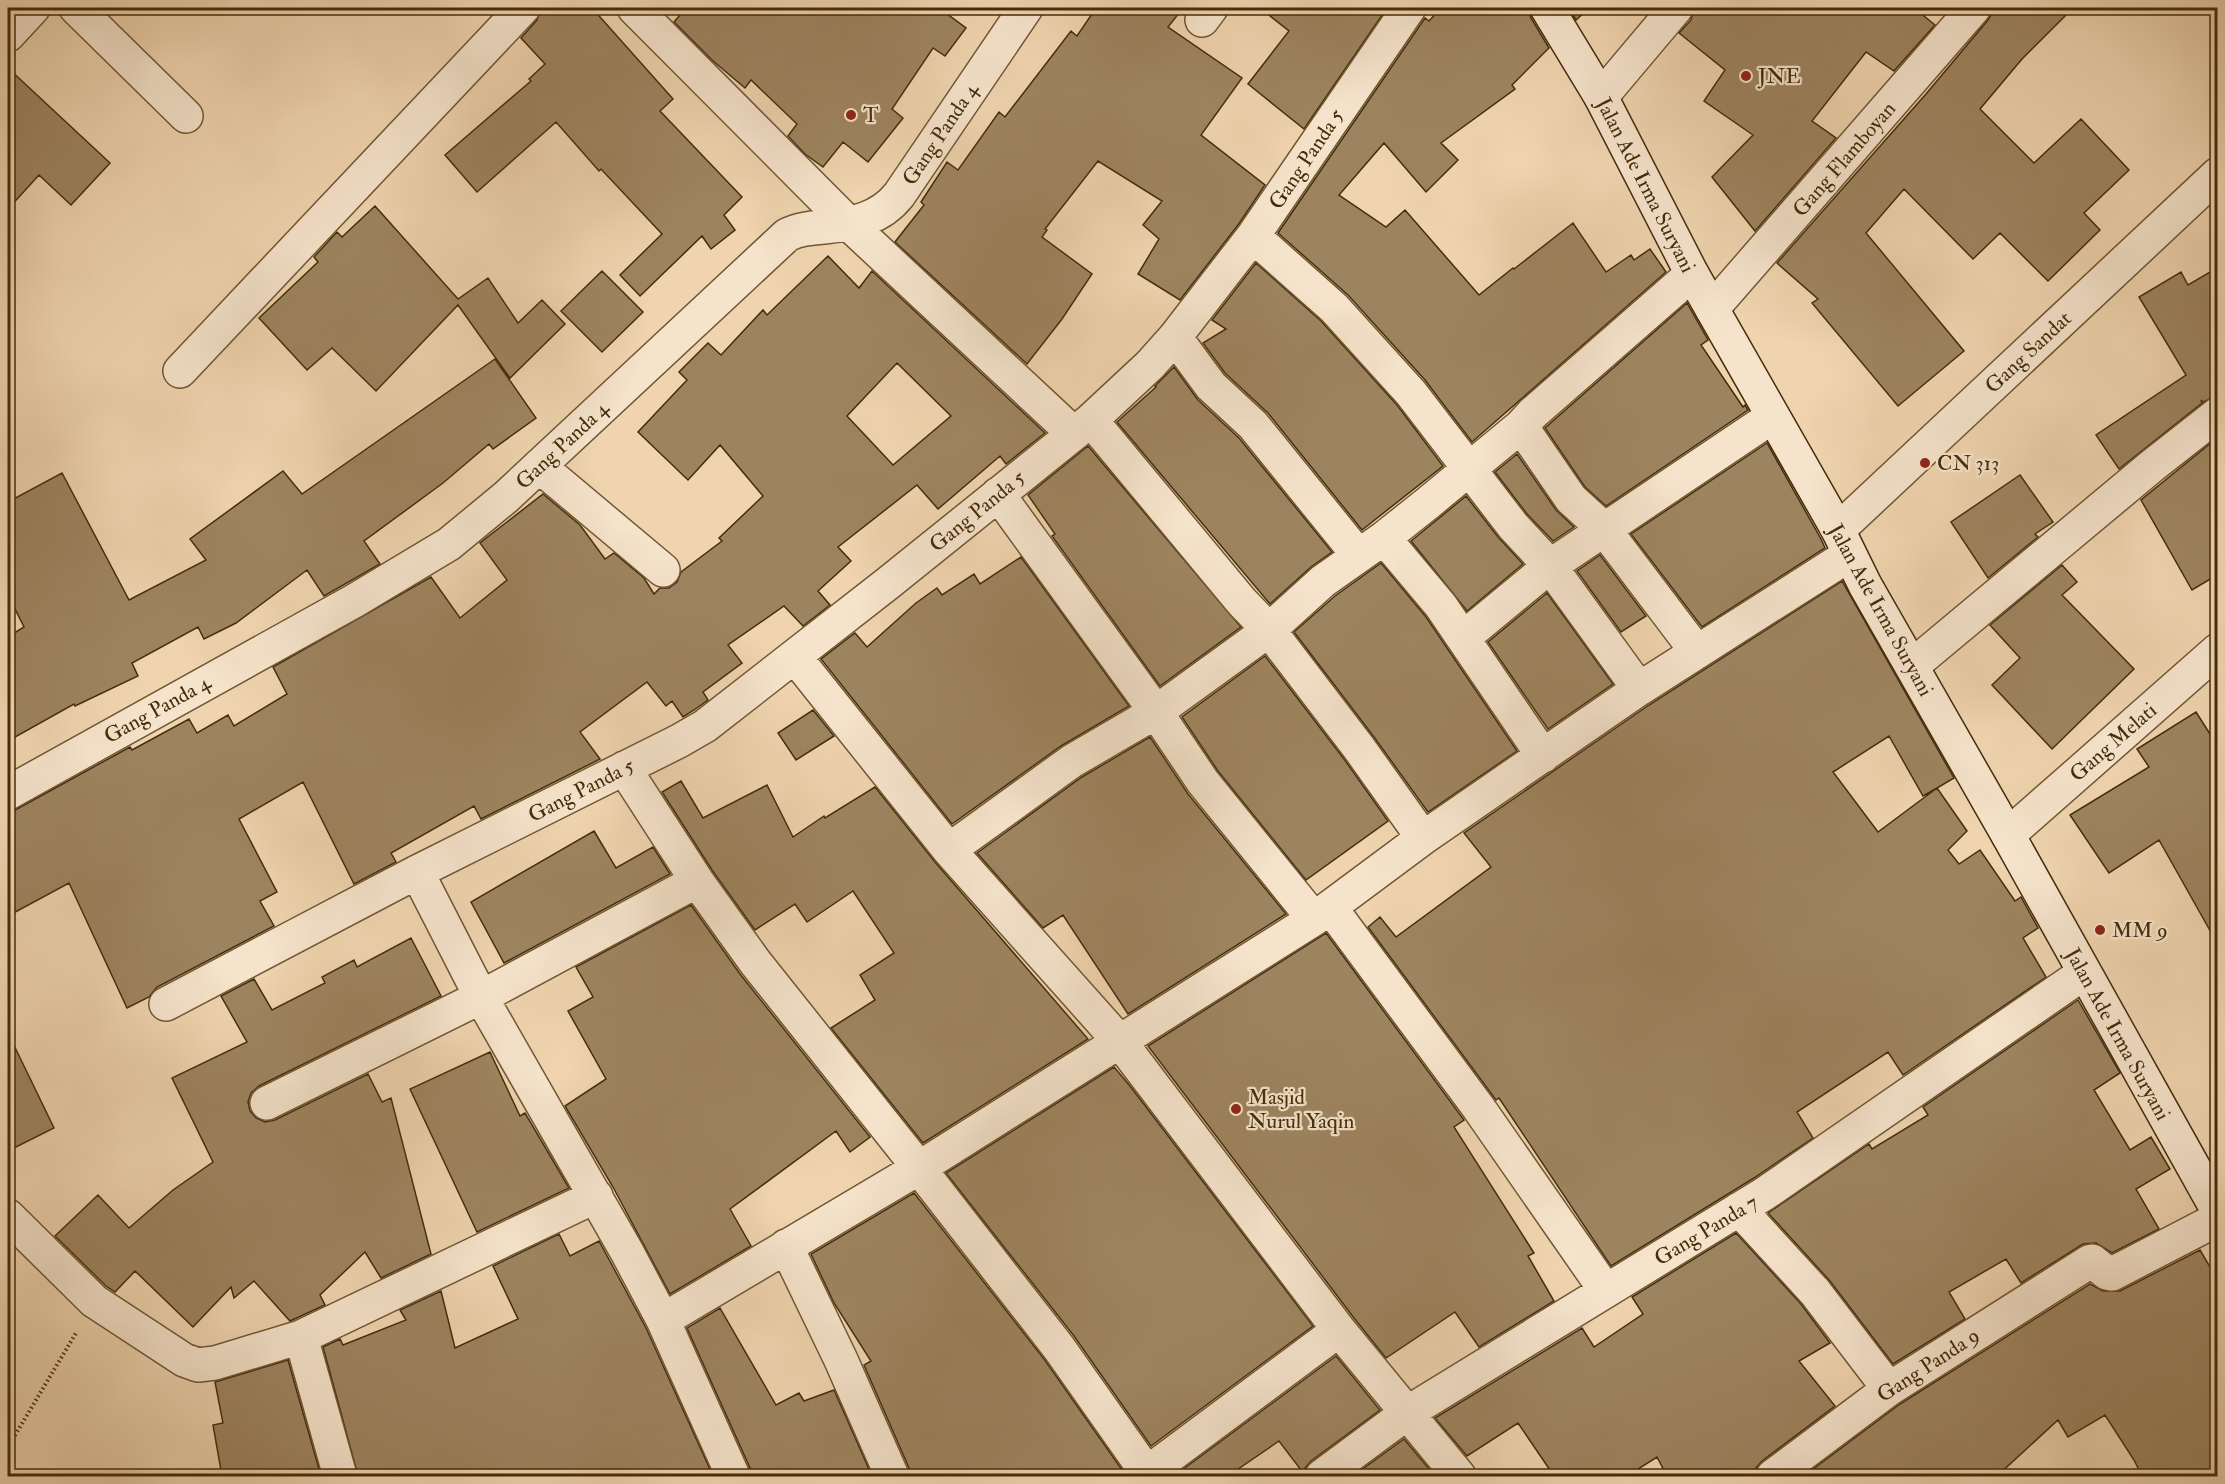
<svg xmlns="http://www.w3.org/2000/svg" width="2225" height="1484" viewBox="0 0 2225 1484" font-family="'IM FELL Double Pica',serif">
<rect width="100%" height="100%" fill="#efd4af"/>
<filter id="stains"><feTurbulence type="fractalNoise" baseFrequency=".00333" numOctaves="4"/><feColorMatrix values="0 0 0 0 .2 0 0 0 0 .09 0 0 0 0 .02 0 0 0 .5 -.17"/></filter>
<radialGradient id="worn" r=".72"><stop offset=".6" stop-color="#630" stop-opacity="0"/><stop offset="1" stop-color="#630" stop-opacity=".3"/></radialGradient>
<!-- building -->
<path fill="#9d8460" stroke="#452d0a" stroke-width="1.5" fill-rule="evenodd" d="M541 8H592L673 99 660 111 742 197 724 215 735 230 711 249 702 236 640 296 620 275 662 234 601 169 599 171 556 122 477 192 445 155 531 81 529 79 545 64 521 38 537 20Z
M686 8H939L966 28 945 56 933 48 892 109 903 118 868 162 843 142 823 167 805 154 788 136 797 124 751 80 745 88 712 60 674 22Z
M1096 8H1183L1168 27 1242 78 1201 135 1265 185 1238 225 1180 300 1138 274 1159 239 1143 225 1162 201 1098 161 1045 229 1047 230 1042 237 1092 274 1062 319 1027 364 895 242 924 205 921 202 947 162 958 170 999 112 1005 117 1071 31 1077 36Z
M1260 8H1387L1304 129 1248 84 1289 31Z
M1441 8H1528L1531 18 1549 48 1512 85 1515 89 1441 143 1458 160 1426 192 1384 143 1339 195 1386 227 1405 210 1479 295 1513 268 1514 269 1573 223 1606 272 1631 255 1634 260 1650 249 1666 272 1472 442 1425 380 1348 295 1278 233 1425 18 1429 21Z
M1569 8H1589L1576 20Z
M1694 8H1914L1935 25 1894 71 1866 52 1812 121 1836 138 1755 231 1712 177 1753 135 1704 101 1725 70 1679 33 1691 20Z
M1995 8H2073L2022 59 1980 109 2034 163 2081 119 2129 170 2084 213 2100 230 2048 281 2000 233 1973 259 1904 189 1866 233 1964 351 1898 406 1812 303 1818 299 1777 263 1926 94 1988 20Z
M8 68 110 163 71 205 39 175 8 209Z
M375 206 458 299 488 278 518 323 542 300 565 324 510 378 458 305 376 391 332 348 307 370 259 318 318 262 314 257 337 232 342 237Z
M828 256 859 288 872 271 1045 433 1006 464 1000 456 938 509 917 485 838 547 851 561 818 591 830 605 803 626 784 606 728 645 742 663 703 692 708 700 694 710 683 717 672 701 666 706 647 682 580 732 600 759 481 819 474 806 391 853 396 862 354 884 303 782 239 819 277 892 260 901 274 926 157 987 149 997 127 1008 69 883 8 916V812L17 809 130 747 132 750 189 719 197 733 228 715 234 726 287 694 273 667 431 577 460 618 507 580 480 543 543 494 580 525 605 559 614 553 644 578 654 594 660 588H669L677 582 681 572 722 541 719 538 763 496 720 445 688 480 638 432 687 380 679 372 708 343 721 355 763 310 767 315ZM897 363 951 416 893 465 847 416Z
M1256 263 1321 321 1397 405 1443 466 1362 530 1268 413 1225 373 1203 343 1226 329 1212 320Z
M2217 268V396L2203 402 2201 400 2202 403 2119 469 2096 435 2186 375 2139 297 2181 272 2188 285Z
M602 271 643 312 602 352 561 311Z
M1687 303 1708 340 1701 345 1743 407 1745 405 1748 410 1606 506 1585 487 1545 428Z
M495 359 536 418 493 449 489 444 443 483 364 541 380 564 324 596 307 570 236 623 204 639 198 627 132 663 138 676 75 706 74 704 8 741V637L24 627 8 595V502L62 473 129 600 206 560 190 539 283 471 302 494Z
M1174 367 1198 400 1239 438 1332 552 1311 567 1270 604 1117 422 1156 387 1155 386Z
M2217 438V575L2192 590 2141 500Z
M1767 443 1821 539 1825 548 1702 627 1631 534Z
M1088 446 1241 627 1160 686 1052 536 1055 534 1028 495Z
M1517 454 1556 510 1574 527 1553 541 1527 514 1495 472Z
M2020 475 2053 522 2035 534 2038 537 1988 578 1951 522Z
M1466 496 1498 537 1523 564 1467 611 1411 541Z
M1600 555 1646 616 1621 632 1577 571Z
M1021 557 1129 706 1061 746 952 824 821 659 855 633 867 647 916 603 937 588 942 595 974 574 980 584Z
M1381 563 1426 617 1517 751 1428 812 1374 737 1294 632 1335 596Z
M2062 565 2077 582 2062 595 2134 669 2052 749 1992 685 2020 658 1990 625Z
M1842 581 1954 778 1937 788 1967 831 1948 850 1959 864 1980 850 2015 901 2021 897 2038 928 2023 938 2046 977 1903 1075 1888 1052 1797 1112 1813 1138 1754 1178 1611 1266 1499 1098 1496 1100 1368 927 1380 917 1396 937 1491 867 1464 833 1649 705ZM1889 736 1923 796 1937 788 1878 832 1833 772Z
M1547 593 1613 684 1548 729 1488 642Z
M1265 656 1344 759 1388 821 1306 880 1218 771 1182 717Z
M813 710 834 736 796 760 778 733Z
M2196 712 2217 745V943L2159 840 2109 873 2070 815 2149 767 2137 749Z
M1150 737 1188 794 1286 914 1128 1014 1063 915 1043 928 977 853 1082 777Z
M681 781 703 818 767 785 793 837 824 816 825 818 875 787 935 862 1088 1039 923 1143 831 1028 875 1000 860 975 894 953 853 891 807 922 795 904 755 930 712 870 662 792Z
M594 831 616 868 653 847 670 874 504 963 471 902Z
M691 905 740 974 870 1137 850 1152 836 1131 730 1209 751 1246 670 1294 613 1187 565 1106 606 1079 568 1011 593 997 576 967Z
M1326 933 1464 1120 1454 1127 1534 1253 1528 1256 1554 1301 1479 1347 1455 1312 1386 1358 1354 1318 1148 1046Z
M411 938 441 996 259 1086 251 1093 248 1102 250 1111 256 1118 265 1122 275 1120 368 1074 382 1102 391 1098 431 1254 381 1278 365 1252 320 1295 325 1305 290 1321 254 1281 234 1298 231 1287 193 1327 135 1271 115 1292 106 1286 55 1236 98 1195 129 1228 173 1190 213 1162 172 1078 247 1042 221 996 254 979 272 1010 325 983 322 977 354 960 357 967Z
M2078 1000 2120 1073 2094 1090 2130 1150 2151 1137 2170 1169 2136 1189 2159 1229 2112 1253 2096 1243 2083 1244 2021 1283 2006 1259 1949 1292 1965 1319 1893 1364 1830 1281 1768 1213 1869 1144 1872 1149 1928 1115 1923 1107Z
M8 1033 54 1128 8 1151Z
M490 1052 520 1116 525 1113 569 1188 477 1232 410 1089Z
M1114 1067 1130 1086 1313 1326 1151 1446 1074 1336 946 1173Z
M914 1193 1044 1359 1125 1474V1476H910L909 1468 864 1365 871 1361 834 1303 811 1254Z
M1736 1233 1801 1304 1830 1343 1799 1361 1835 1406 1762 1461 1756 1468 1755 1476H1667L1657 1457 1627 1476H1554L1518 1423 1467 1456 1435 1418 1582 1328 1594 1347 1643 1314 1632 1297Z
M559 1234 570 1256 599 1241 646 1328 713 1476H358L323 1347 340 1339 343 1345 406 1320 400 1310 441 1291 455 1348 518 1319 493 1266Z
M2200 1250 2217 1279V1476H2142L2134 1460 2105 1415 2068 1437 2058 1420 1997 1476H1804L1900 1404 2090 1284 2103 1291H2120Z
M720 1308 776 1405 799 1393 804 1401 834 1390 872 1476H752L750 1468 687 1328Z
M1336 1356 1380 1410 1311 1461 1305 1468 1304 1474 1279 1441 1228 1476H1174Z
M288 1360 321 1476H222L213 1425 223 1423 215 1382Z
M1404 1439 1435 1476H1353Z"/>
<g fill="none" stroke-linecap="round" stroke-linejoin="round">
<!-- street casing -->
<g stroke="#705733" stroke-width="36">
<path id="street" d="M76 8 186 116
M634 8 850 225 1073 433
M1202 20 1211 8
M8 35 33 8
M1601 97 1676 8
M1253 236 1334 308 1411 393 1513 526 1550 566 1639 689
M1712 309 1974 8
M1175 337 1211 386 1253 425 1358 555
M180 371 523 8
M1091 420 1242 602 1269 630 1359 748 1423 838
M1521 426 1571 499 1604 529 1697 652
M539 466 663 570
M998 494 1156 712 1203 782 1314 919
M1838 530 2218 174
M1384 538 1441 606 1543 756
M1463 638 1550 566 1772 417
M795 657 949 850 1121 1043 1339 1330 1459 1476
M1912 666 2153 465 2218 414
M624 768 697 881 755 962 919 1168 1059 1348 1147 1473
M8 793 354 601 449 544 506 497 787 235C799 229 811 228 824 227 853 224 880 219 899 195L1026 8
M2008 835 2218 650
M949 850 1072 761 1156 712 1269 630 1323 581 1384 538 1428 503 1521 426 1533 413 1692 274
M417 872 481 997 627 1252 663 1320 733 1476
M1330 907 1478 1107 1606 1291
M166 1004 417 872 679 741 705 726 887 584 1091 420 1150 365 1175 337 1253 236 1409 8
M267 1103 481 997 697 881
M1739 1209 1815 1292 1889 1389
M8 1216 94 1301 184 1360 198 1365 215 1363 301 1337 596 1196
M786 1246 841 1360 892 1476
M663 1320 919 1168 1314 919 1423 838 1639 689 1849 555
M301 1337 340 1476
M1143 1476 1339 1330
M1322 1476 1407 1413 1764 1194 2084 973
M1773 1476 1889 1389 2089 1262 2092 1261 2107 1273 2112 1274 2218 1219"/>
</g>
<!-- secondary casing -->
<g stroke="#452d0a" stroke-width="36">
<path id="secondary" d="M1547 8 1601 97 1692 274 1838 530 1865 585 2008 835 2218 1211"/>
</g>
<!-- path -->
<path stroke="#452d0a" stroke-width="4" stroke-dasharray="1.5 3" stroke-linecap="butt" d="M8 1447 76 1333"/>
<!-- street -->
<use href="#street" stroke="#f5e3cb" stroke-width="33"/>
<!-- secondary -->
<use href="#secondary" stroke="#f5e3cb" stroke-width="33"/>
</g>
<!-- markers -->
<g fill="#8f2418" stroke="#f5e3cb" stroke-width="2">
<circle cx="1746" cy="76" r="6"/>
<circle cx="851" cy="115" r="6"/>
<circle cx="1925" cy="463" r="6"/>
<circle cx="2100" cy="930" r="6"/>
<circle cx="1236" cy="1109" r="6"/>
</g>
<g text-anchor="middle" stroke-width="4.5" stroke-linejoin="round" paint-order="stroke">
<!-- poi labels -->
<g font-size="21" fill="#452d0a" stroke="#f5e3cb" text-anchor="start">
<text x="1758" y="83">JNE</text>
<text x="863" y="122">T</text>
<text x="1937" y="470">CN 313</text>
<text x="2112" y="937">MM 9</text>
<text x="1248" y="1104">Masjid<tspan x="1248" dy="24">Nurul Yaqin</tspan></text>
</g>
<!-- street labels -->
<g font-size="21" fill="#452d0a" stroke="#f5e3cb">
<text transform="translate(940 134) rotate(-56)" y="7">Gang Panda 4</text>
<text transform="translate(1306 159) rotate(-56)" y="7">Gang Panda 5</text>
<text transform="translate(1844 159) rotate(-49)" y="7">Gang Flamboyan</text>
<text transform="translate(1646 185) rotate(63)" y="7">Jalan Ade Irma Suryani</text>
<text transform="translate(2028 352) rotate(-43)" y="7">Gang Sandat</text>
<text transform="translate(562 445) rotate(-43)" y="7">Gang Panda 4</text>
<text transform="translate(977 511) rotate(-39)" y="7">Gang Panda 5</text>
<text transform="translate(1881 610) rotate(61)" y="7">Jalan Ade Irma Suryani</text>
<text transform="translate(157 709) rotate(-29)" y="7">Gang Panda 4</text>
<text transform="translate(2113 742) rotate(-41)" y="7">Gang Melati</text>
<text transform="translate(581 790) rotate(-27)" y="7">Gang Panda 5</text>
<text transform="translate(2118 1034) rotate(61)" y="7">Jalan Ade Irma Suryani</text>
<text transform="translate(1706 1230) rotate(-31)" y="7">Gang Panda 7</text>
<text transform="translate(1928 1365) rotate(-33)" y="7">Gang Panda 9</text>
</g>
</g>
<!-- margin -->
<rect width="2225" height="1484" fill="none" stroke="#efd4af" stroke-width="30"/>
<rect x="9" y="9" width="2207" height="1466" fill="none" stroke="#452d0a" stroke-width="3"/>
<rect x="15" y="15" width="2195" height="1454" fill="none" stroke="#452d0a" stroke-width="1.5"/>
<rect width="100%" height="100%" filter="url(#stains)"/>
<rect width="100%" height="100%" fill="url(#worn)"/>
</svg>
